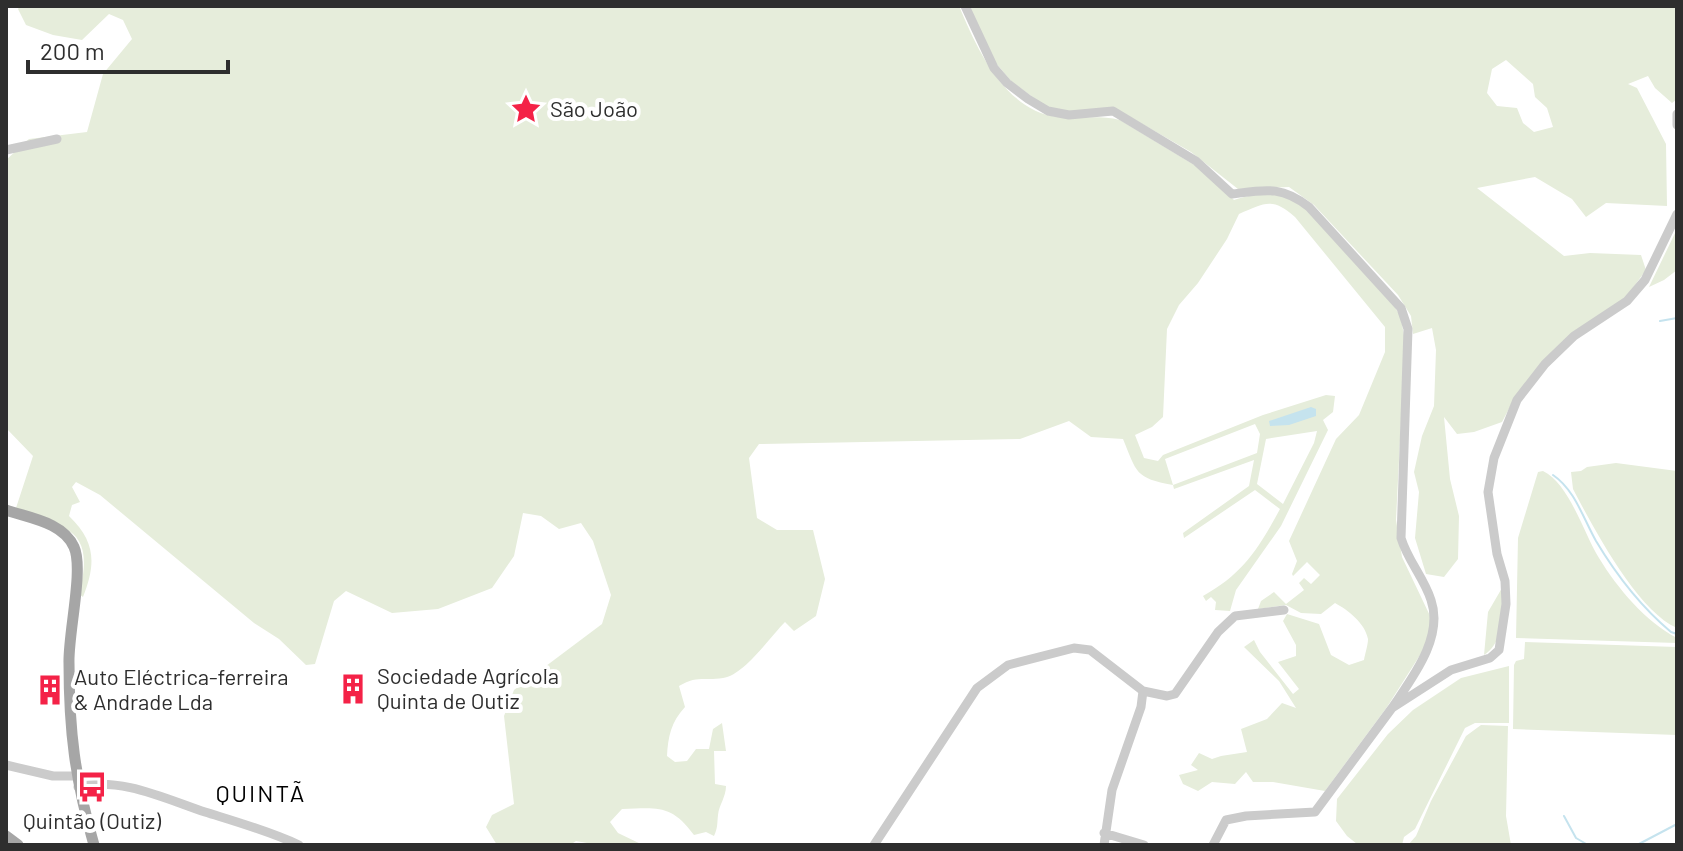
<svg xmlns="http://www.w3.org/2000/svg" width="1683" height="851" viewBox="0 0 1683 851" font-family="Barlow,sans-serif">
<rect width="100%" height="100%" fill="#fff"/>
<!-- green -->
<path fill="#e6eddb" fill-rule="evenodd" d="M20 6H959C977 49 1005 111 1058 117 1079 119 1099 115 1120 120L1201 169 1234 200C1249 195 1272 190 1288 196 1309 205 1389 293 1399 314 1402 321 1403 331 1405 339L1396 520 1402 557 1432 620 1427 644 1387 707 1325 791 1273 782H1253L1246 772 1235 784 1212 782 1198 791 1183 784 1179 775 1198 770 1191 765 1199 753 1212 759 1221 756 1247 752 1241 729 1267 719 1282 703 1296 708 1279 681 1244 647 1254 640 1260 652 1293 694 1299 689 1278 662 1296 656V645L1283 621 1287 614 1319 624 1331 655 1349 665 1364 660C1365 654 1368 645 1368 639 1365 623 1348 610 1335 603L1321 614 1301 613 1286 605 1258 609 1261 601 1274 592 1286 604 1304 590 1299 583 1304 578 1311 584 1320 575 1307 562 1293 576 1292 574 1297 561 1289 541 1336 439 1359 415 1385 352V327L1295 217C1272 197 1265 203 1239 214L1227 239 1198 283 1179 305 1167 329 1163 417 1152 427 1135 435 1144 458 1158 461 1163 455 1263 415 1326 395 1335 396 1333 412 1323 420 1328 430 1281 526 1236 590 1230 611 1215 610 1216 602 1211 597 1206 601 1203 596C1243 574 1259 548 1280 509L1255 490 1184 538 1183 533 1249 486 1254 460 1174 489 1173 485C1135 478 1137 473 1123 439L1091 437 1069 421 1020 439 759 444 749 458 757 518 777 530H813L825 579 816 616 794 631 785 622C770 637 744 675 723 678 705 681 697 675 679 686L685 707C671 722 668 737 667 756L675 762 687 761 696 749H709L713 729 722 723 726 751H714L715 784 726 786C726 797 719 805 718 815 717 824 718 827 714 836L706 832 694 835C671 804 658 808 622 809L610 822 618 833 643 845H598L576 841 570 845H497L486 827 492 815 514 804 504 716 514 690 602 624 611 595 593 541 581 523 559 529 541 516 523 513 514 556 492 588 438 609 392 613 346 591 334 601 315 664 306 665 279 639 254 623 100 495 76 482 72 487 80 502 72 505 69 516C96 542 96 564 83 597L79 594C96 528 68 529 16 508L33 456 6 428V160L29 139 87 132 103 74 132 39 123 20 109 14 82 40 53 35 26 25 18 9ZM1255 424 1260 434 1257 453 1173 485 1165 459ZM1317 431 1314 443 1283 504 1257 484 1266 439Z
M968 6H1677L1676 100 1672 103 1655 88 1648 76 1628 84 1637 88 1666 144 1667 206 1606 203 1586 217 1572 199 1535 177 1477 188 1564 256 1590 253 1641 255 1646 270 1624 300 1573 332 1512 403 1502 422 1474 432 1457 434 1444 417 1450 479 1459 516 1458 559 1444 577 1426 574 1415 538 1419 492 1414 472 1422 436 1434 406 1436 350 1432 328 1413 334 1411 316 1398 295 1314 205 1289 187 1238 189 1191 152 1125 114 1066 112 1045 106 1011 81 995 62ZM1506 60 1533 84 1535 97 1547 108 1553 127 1534 132 1523 123 1517 108 1497 106 1487 93 1492 69Z
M1677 229V270L1664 280 1649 287Z
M1616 463 1677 471V628C1637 611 1593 527 1573 489L1571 472 1581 471 1587 467Z
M1543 471C1569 483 1584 534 1599 558 1618 589 1645 621 1677 638V643L1516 638 1518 538 1538 472Z
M1502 588C1502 611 1505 642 1484 655L1488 612Z
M1525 642 1677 647V735L1513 729 1514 665 1516 661 1524 659Z
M1509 666V723H1475L1465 728 1415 829 1404 837 1402 845 1357 844 1347 836 1336 821 1337 799 1388 734 1413 710 1461 678Z
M1481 725 1508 726 1506 816 1511 845H1408L1416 836 1431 801 1466 736Z"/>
<!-- water -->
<path fill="#c5e3ee" d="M1311 407 1316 409V416L1289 425 1270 426 1269 421Z"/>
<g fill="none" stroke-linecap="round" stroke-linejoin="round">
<!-- stream -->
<path stroke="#c5e3ee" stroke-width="2" d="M1660 321 1677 318
M1553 475C1575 490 1583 518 1596 541 1617 576 1640 606 1671 632L1677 634
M1564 816 1576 838 1588 845
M1637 845 1677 824"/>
<!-- minor -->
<path stroke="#cbcbcb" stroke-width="9" d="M965 6 994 68 1007 83 1028 99 1048 111 1069 115 1113 111 1196 161 1232 194C1264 190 1281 185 1309 207L1401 308 1408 329 1401 538C1408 561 1424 578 1431 600 1444 638 1412 678 1392 708
M1677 114V125
M6 150 57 139
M1143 691 1167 696 1175 694 1218 632 1235 616 1284 610
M6 765 53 776H75
M78 787C119 776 166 799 205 812 237 822 269 831 299 845
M1104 833 1144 845
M874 845 977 688 1008 665 1074 648 1090 650 1143 691 1141 707 1112 790 1104 845
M1213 845 1226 820 1246 816 1315 812 1392 708 1451 670 1490 658 1499 650 1506 604 1505 581 1497 554 1488 492 1494 458 1517 400 1545 364 1574 336 1627 301 1645 280 1677 214"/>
<!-- major -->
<path stroke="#a6a6a6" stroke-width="11" d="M6 510C29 518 63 522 74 547 84 569 68 634 69 663 69 731 75 779 94 845
M6 836 18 845"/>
</g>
<!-- icons -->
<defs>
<g id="sight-bare" transform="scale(2.4)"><path d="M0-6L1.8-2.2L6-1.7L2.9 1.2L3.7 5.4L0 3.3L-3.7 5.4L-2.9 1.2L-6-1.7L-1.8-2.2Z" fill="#f42247" stroke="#fff" stroke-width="2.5" paint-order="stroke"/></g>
<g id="building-bare" transform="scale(2.4)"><path d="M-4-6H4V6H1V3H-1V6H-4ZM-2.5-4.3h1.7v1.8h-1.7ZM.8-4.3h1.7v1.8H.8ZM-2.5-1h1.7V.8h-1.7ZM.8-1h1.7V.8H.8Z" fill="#f42247" stroke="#fff" stroke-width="2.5" paint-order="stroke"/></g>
<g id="bus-bare" transform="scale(2.4)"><path d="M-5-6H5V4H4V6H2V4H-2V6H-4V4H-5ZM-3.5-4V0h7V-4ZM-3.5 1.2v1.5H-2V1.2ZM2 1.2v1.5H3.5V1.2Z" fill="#f42247" stroke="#fff" stroke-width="2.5" paint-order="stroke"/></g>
</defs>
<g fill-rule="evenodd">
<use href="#sight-bare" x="526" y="109"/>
<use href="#building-bare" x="353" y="689"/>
<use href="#building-bare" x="50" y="690"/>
<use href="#bus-bare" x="92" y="787"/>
</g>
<g text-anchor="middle" stroke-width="8" stroke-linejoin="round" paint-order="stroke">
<!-- poi labels -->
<g font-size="22" fill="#2e2e2e" stroke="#fff" text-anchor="start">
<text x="550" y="117">São João</text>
<text x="377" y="684">Sociedade Agrícola<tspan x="377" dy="25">Quinta de Outiz</tspan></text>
<text x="74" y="685">Auto Eléctrica-ferreira<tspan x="74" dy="25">&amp; Andrade Lda</tspan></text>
<text x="92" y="829" text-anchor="middle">Quintão (Outiz)</text>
</g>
<!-- neighbourhood labels -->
<g font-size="24" letter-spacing="2" fill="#000" stroke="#fff">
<text x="261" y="802">QUINTÃ</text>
</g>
</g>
<!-- border -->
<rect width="1683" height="851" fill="none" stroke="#2e2e2e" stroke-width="16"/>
<!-- scale -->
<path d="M28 60v12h200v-12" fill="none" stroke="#2e2e2e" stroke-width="4"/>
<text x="40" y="60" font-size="24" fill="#2e2e2e" stroke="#ffffff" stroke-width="6" paint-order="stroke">200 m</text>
</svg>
